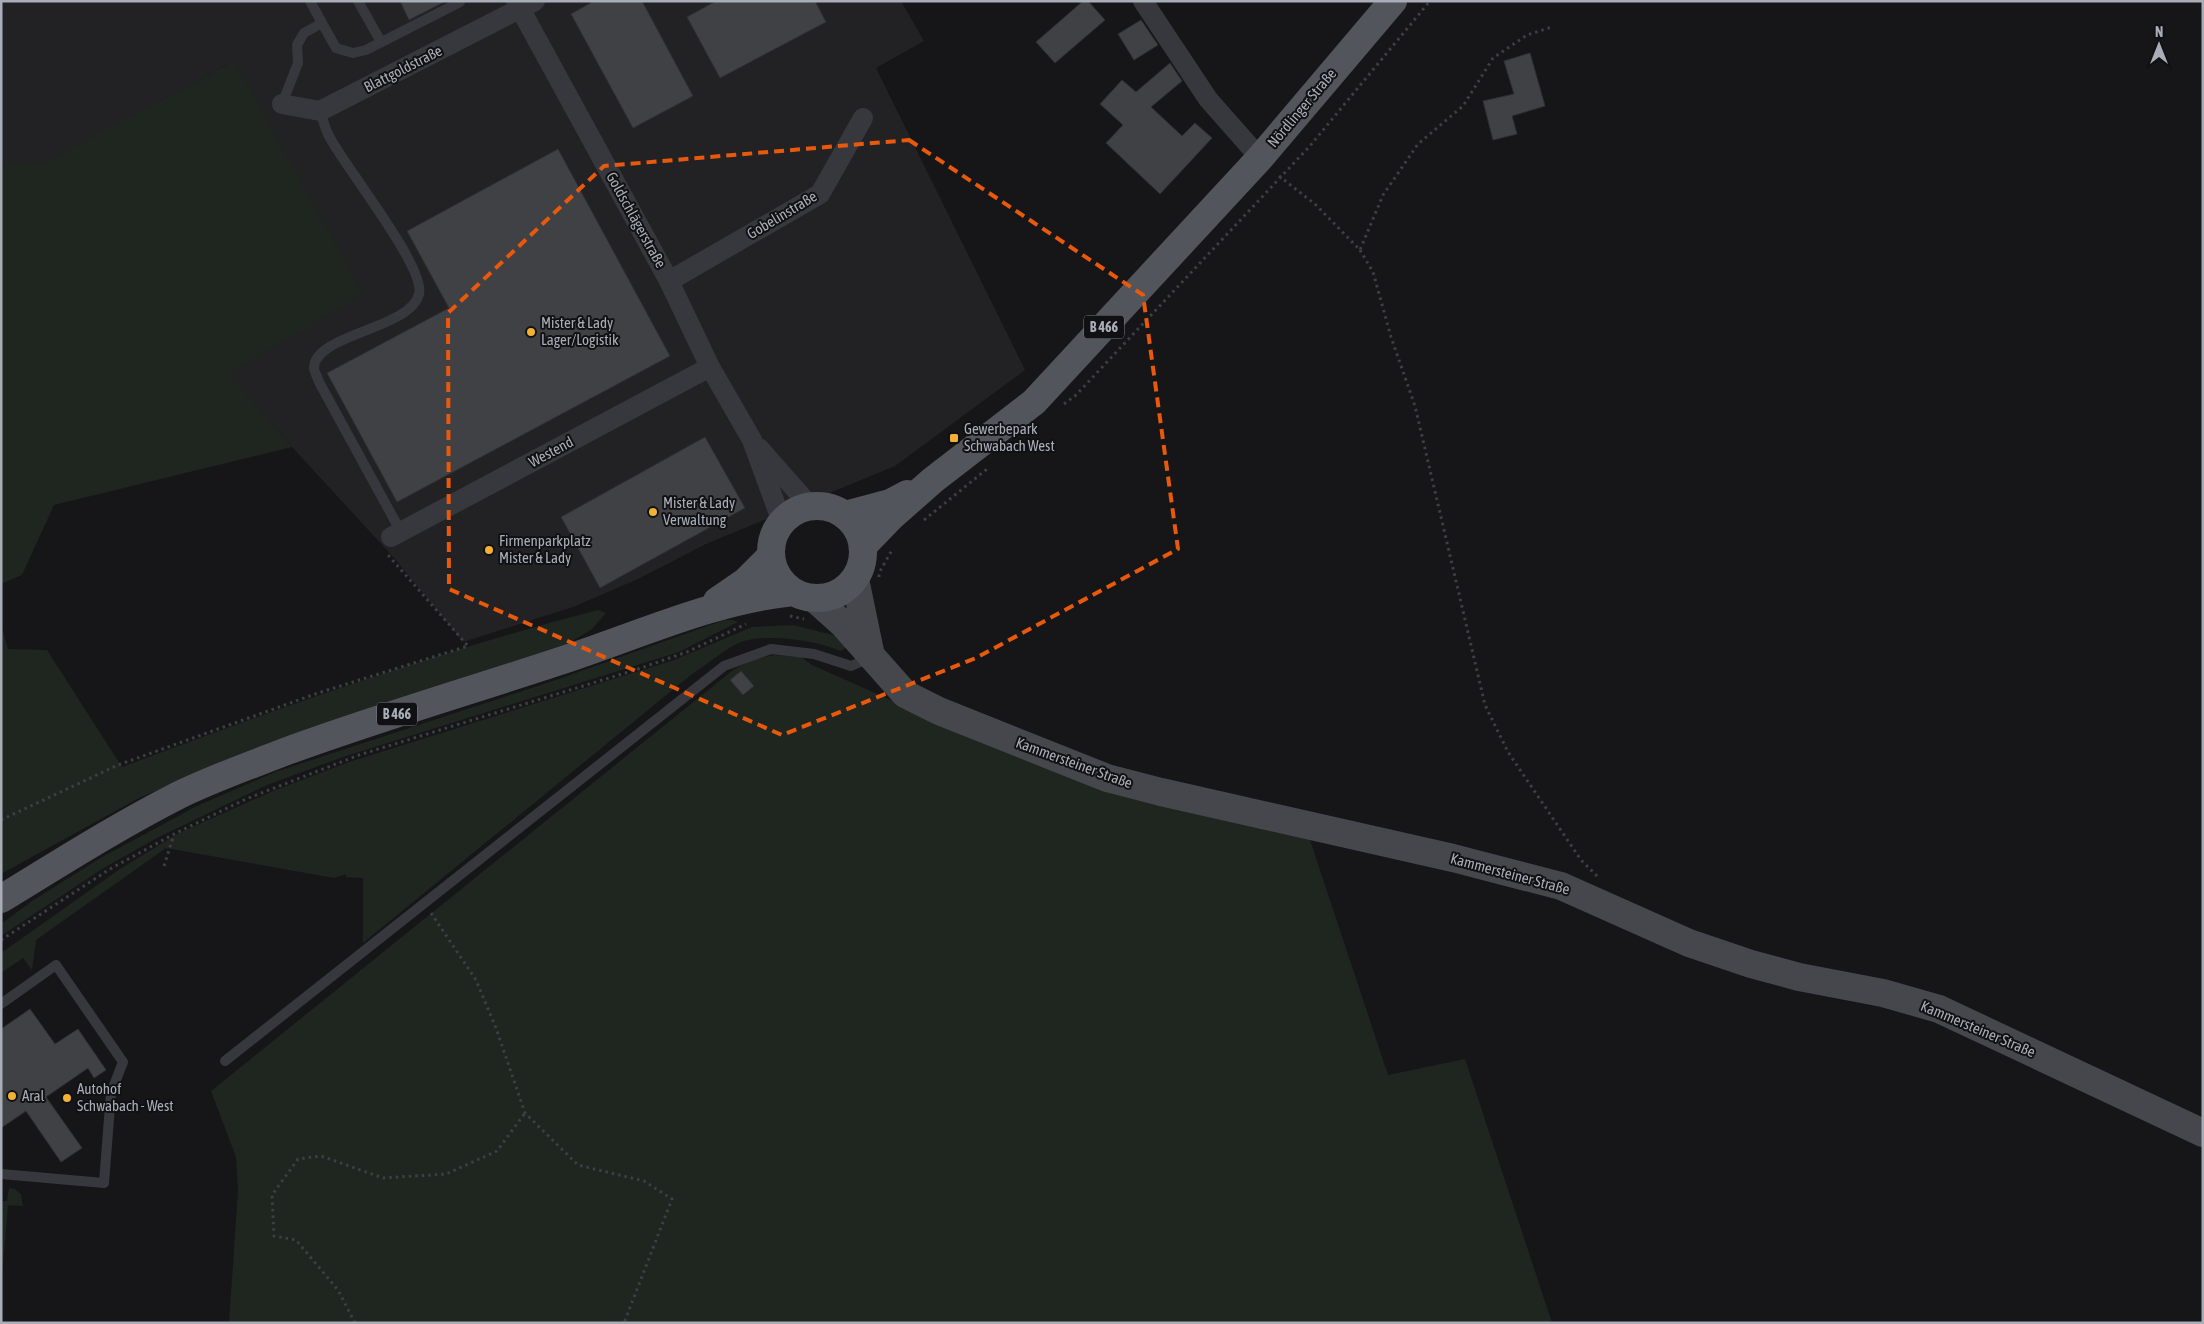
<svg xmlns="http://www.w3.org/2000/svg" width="2204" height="1324" viewBox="0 0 2204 1324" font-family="'Asap Condensed',sans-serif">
<rect width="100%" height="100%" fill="#161618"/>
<!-- built -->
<path fill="#222225" d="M1 1H901L924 41 876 68 1025 370 895 466 706 544 638 579 573 607 463 642 395 559 292 447 228 374 234 61 43 164H1Z"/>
<!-- green -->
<path fill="#1e261f" d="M234 61 363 294 229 374 292 447 54 505 22 575 1 584V164L43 163Z
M598 610 606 613 591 630 560 648 189 777 139 798 1 874V624L8 649 47 650 122 767C278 708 436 652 598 610Z
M724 620H733L738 622 679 652 343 757 267 785 157 838 102 869 1 936V924L32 901 102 857 197 806 275 772 556 680Z
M793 625 841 637 847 647 841 651C815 640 769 633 741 642 728 647 705 666 692 674L363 943V878L346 877V874L334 878 166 848 36 940 32 970 23 958 1 973V953L120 869 177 834 273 791 349 762 674 660 752 627Z
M774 655 801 657 812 665 979 739 1309 837 1388 1075 1465 1059 1552 1323H229L238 1190 236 1157 211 1091 733 670 754 659Z
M9 1188 15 1189 21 1194 23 1206 8 1205 1 1288V1201H7Z"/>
<!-- building -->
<path fill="#404145" stroke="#303034" d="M400 1H446L409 20Z
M594 1H642L693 96 633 128 571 14Z
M716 1H815L826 22 720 78 687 17Z
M1083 1H1088L1105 20 1055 63 1036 42Z
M1141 20 1158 45 1134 60 1118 34Z
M1530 53 1545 106 1512 116 1517 134 1493 140 1483 101 1514 94 1504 61Z
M1170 63 1182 81 1151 107 1182 136 1195 123 1212 138 1160 194 1106 143 1123 125 1100 104 1122 80 1136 92Z
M558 149 670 356 397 502 327 373 449 308 407 231Z
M705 437 745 508 600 588 561 517Z
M741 671 754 686 743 695 730 680Z
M30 1009 55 1044 78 1029 106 1070 94 1078 88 1068 46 1097 82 1148 61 1162 26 1111 1 1128V1029Z"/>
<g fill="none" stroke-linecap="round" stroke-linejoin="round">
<!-- path -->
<path stroke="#3d3f44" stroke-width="3" stroke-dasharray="2.5 4" stroke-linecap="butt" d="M1279 176 1316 205 1360 250 1383 195 1418 144 1463 106 1493 58 1527 35 1552 27
M1360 250 1373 272 1391 337 1415 406 1485 705 1508 752 1581 860 1599 878
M1064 404 1076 395 1309 147 1430 1
M924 520 987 469
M879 577V573L892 550
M790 616 804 619
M1 820 118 765 318 693 468 646 388 555
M164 866 174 834
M431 913 476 980 496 1028 525 1113 578 1165 644 1181 672 1199 624 1323
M1 940 110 869 174 834 246 799 359 755 638 669 687 652 746 624
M355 1323 338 1290 296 1240 274 1236 272 1195 298 1159 321 1156 383 1178 446 1174 497 1151 525 1113"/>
<!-- lane -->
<path stroke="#37383d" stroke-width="10" d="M310 1 322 23
M358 1 381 42
M282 104 298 63 297 45 304 33 322 23 336 48 353 53 366 50 460 2
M320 111C323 119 325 129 329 136 344 166 426 267 419 294 411 329 314 334 314 368 314 372 318 378 319 382L401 532
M1 1004 56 965 123 1062 111 1093 104 1183 1 1174
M225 1061 724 666 771 649 814 654 851 666 870 658"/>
<!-- street -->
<path stroke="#37383d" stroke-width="20" d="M516 1 669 281 710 367 752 440 782 522
M1143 1 1208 99 1260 158
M282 104 320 111 535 1
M669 281 820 194 863 118
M759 448 811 507
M391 537 710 367"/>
<!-- secondary -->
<path stroke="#45474d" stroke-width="28" d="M855 579 871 656
M814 598 843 624 905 694 939 711 1107 778 1161 792 1453 858 1561 886 1689 943 1751 964 1799 977 1883 993 1939 1009 2203 1133"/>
<!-- primary -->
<path stroke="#53555c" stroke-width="28" d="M771 552a46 46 0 1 1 92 0a46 46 0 1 1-92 0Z
M845 515 890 503 907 494
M863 546 891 517 933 480 1034 402 1260 158 1393 1
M717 601 746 581 771 556
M1 899C60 863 118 826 179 795 214 778 251 765 287 751 377 718 469 691 560 661 637 636 713 600 794 592"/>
</g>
<!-- marked area -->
<path fill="none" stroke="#e8590c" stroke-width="4" stroke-dasharray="10 6" stroke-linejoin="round" d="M909 140 1143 295 1178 549 976 658 782 735 449 589 448 313 604 166Z"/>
<!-- markers -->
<g fill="#f2b134" stroke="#111113" stroke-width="2">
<circle cx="531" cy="332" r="5"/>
<rect x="949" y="433" width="10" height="10" rx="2.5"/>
<circle cx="653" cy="512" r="5"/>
<circle cx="489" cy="550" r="5"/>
<circle cx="12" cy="1096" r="5"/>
<circle cx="67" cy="1098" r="5"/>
</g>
<g text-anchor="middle" stroke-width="4" stroke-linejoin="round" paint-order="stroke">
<!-- shield labels -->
<g fill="#111113" stroke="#7b7e86" stroke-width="1">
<rect x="1084" y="315.5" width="40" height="23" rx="4"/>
<rect x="377" y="702.5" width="40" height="23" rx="4"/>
</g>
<g font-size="14" font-weight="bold" fill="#a8adb8">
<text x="1104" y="332">B 466</text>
<text x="397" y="719">B 466</text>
</g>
<!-- street labels -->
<g font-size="15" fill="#a8adb8" stroke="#111113">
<text transform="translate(403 69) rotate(-27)" y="5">Blattgoldstraße</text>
<text transform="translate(1302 108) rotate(-50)" y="5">Nördlinger Straße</text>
<text transform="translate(782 215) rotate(-31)" y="5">Gobelinstraße</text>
<text transform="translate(636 220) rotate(61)" y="5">Goldschlägerstraße</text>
<text transform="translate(551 452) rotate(-28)" y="5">Westend</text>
<text transform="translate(1074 763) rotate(20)" y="5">Kammersteiner Straße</text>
<text transform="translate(1510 874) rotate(15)" y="5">Kammersteiner Straße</text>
<text transform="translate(1978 1029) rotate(23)" y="5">Kammersteiner Straße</text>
</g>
<!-- poi labels -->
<g font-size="15" fill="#a8adb8" stroke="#111113" text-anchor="start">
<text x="541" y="328">Mister &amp; Lady<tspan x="541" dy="17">Lager/Logistik</tspan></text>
<text x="964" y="434">Gewerbepark<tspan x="964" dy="17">Schwabach West</tspan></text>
<text x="663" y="508">Mister &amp; Lady<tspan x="663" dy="17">Verwaltung</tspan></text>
<text x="499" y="546">Firmenparkplatz<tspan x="499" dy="17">Mister &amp; Lady</tspan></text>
<text x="77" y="1094">Autohof<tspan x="77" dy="17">Schwabach - West</tspan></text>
<text x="22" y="1101">Aral</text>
</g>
</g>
<!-- border -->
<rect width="2204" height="1324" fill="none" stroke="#a8adb8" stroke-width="5"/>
<!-- north arrow -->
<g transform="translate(2159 45)" stroke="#111113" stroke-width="4" paint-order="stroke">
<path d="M0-4L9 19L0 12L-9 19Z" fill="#a8adb8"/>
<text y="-8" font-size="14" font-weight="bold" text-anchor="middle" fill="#a8adb8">N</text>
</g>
</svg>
